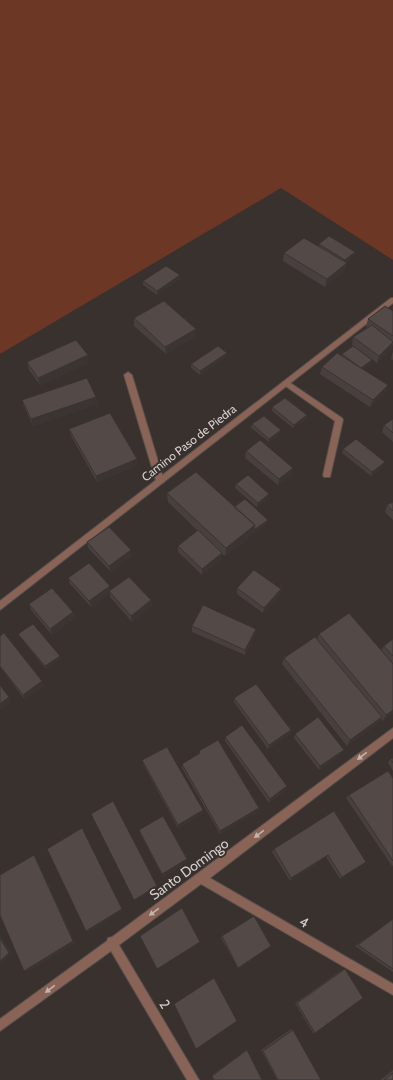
<svg xmlns="http://www.w3.org/2000/svg" width="393" height="1080" viewBox="0 0 393 1080" font-family="Cabin,sans-serif">
<rect width="100%" height="100%" fill="#38312e"/>
<!-- green -->
<path fill="#6d3726" d="M0 0H393V260L281 188 0 354Z"/>
<g fill="none" stroke-linecap="round" stroke-linejoin="round">
<!-- service casing -->
<g stroke="#544e4b" stroke-width="2">
<path id="service" d="M128 372 132 375 164 481 163 483H157L156 481 124 375Z
M286 380 342 418 343 420 330 477H324L323 475 335 421 284 385 282 383Z"/>
</g>
<!-- minor casing -->
<g stroke="#544e4b" stroke-width="2">
<path id="minor" d="M391 298H393V303L0 610V601Z
M393 728V738L210 878 393 984V995L201 884 119 945 199 1080H187L111 951 0 1031V1019L107 941 108 938 112 937Z"/>
</g>
<!-- service -->
<use href="#service" fill="#8a6357" fill-rule="evenodd"/>
<!-- minor -->
<use href="#minor" fill="#8a6357" fill-rule="evenodd"/>
</g>
<!-- wall -->
<path fill="#47403e" d="M319 244 355 252 354 256 346 263 345 271 325 287 283 261 284 253 319 247Z
M180 275V279L157 295 143 285V281Z
M393 311V343L391 350 377 363 352 345 353 337 368 328 366 327 368 319Z
M134 318 196 329V336L166 354 134 326Z
M393 351V360L391 359Z
M342 354 371 364 363 369 388 385 386 392 370 407 320 374 322 367 342 356Z
M226 357 200 375 191 368V364Z
M27 362 89 363 40 385 29 370Z
M96 397 98 404 33 426 24 407 22 400Z
M272 407 307 415 306 419 293 428 272 411Z
M393 419V442L382 432 384 425Z
M252 424 281 430V434L269 442 251 428Z
M69 429 138 465 97 482 71 436Z
M343 449 383 466 371 476 342 453Z
M246 451 292 475 278 485 245 458Z
M236 484 269 498 257 507 235 488Z
M167 493 234 507 267 523 225 556 222 554V559L202 575 178 552V546L198 531 168 502Z
M393 502V520L385 512 387 505Z
M87 542 132 556 111 572 88 548Z
M68 578 111 590 151 600 152 606 132 622 110 597V593L91 607 70 584Z
M237 588 281 589 280 595 263 613 237 594Z
M29 604 73 612 75 618 52 635 31 610Z
M192 626 256 629 255 634 245 655 192 632Z
M18 634 61 658 46 669 20 637Z
M319 634 381 650 384 646 393 639V713L383 721 381 719 378 723 347 746 282 664 284 658 317 639Z
M0 636 42 681 44 686 25 700 0 667Z
M234 698 291 730 290 734 268 749 234 702Z
M295 734 341 754 319 770 294 738Z
M225 737 286 790 269 803 225 741Z
M199 751 259 808 258 811 220 834 182 768V764L199 754Z
M393 758V771L388 763 390 759Z
M142 760 203 810V813L178 828 143 764Z
M393 778V865L392 866 346 798 349 795Z
M334 811 363 864 340 879 326 857 290 881 272 852 274 849Z
M139 830 187 859V862L163 877 140 833Z
M393 919V972L355 946Z
M222 936 271 946 238 968 221 938Z
M345 969 315 1033H313L295 1003 342 970Z
M291 1029 293 1030 321 1080H277L261 1050Z
M246 1050H247L214 1080 212 1075Z
M393 1070V1080H380Z"/>
<!-- shaded-wall -->
<path fill="#3a3432" d="M355 252 354 256 344 264 345 260Z
M347 263 345 271 325 287 327 279Z
M180 275V279L157 295V291Z
M196 329V336L166 354 165 347Z
M393 342 391 350 377 363 379 356Z
M227 353 226 357 200 375V371Z
M88 355 89 363 40 385 38 378Z
M372 360 371 364 360 372 361 368Z
M388 385 386 392 370 407 373 400Z
M96 397 98 404 33 426 31 419Z
M307 415 306 419 293 428 294 425Z
M281 430V434L269 442V439Z
M137 459 138 465 97 482 96 476Z
M385 462 383 466 371 476 372 472Z
M293 468 292 475 278 485 279 479Z
M269 494V498L257 507 258 503Z
M268 520 267 523 225 556 226 548 255 525Z
M131 550 132 556 111 572 109 566Z
M222 553V559L202 575V569Z
M110 586 111 592 109 591 110 593 91 607 89 601Z
M281 589 280 595 263 613 264 608Z
M151 600 152 606 132 622 131 616Z
M73 612 75 618 52 635 50 629Z
M256 629 255 634 245 655V650Z
M60 656 61 658 46 669 45 666Z
M42 681 44 686 25 700 23 695Z
M9 697 12 702 0 710V704Z
M393 710V713L383 721 386 715Z
M382 717 378 723 347 746 350 740Z
M291 730 290 734 268 749 269 745Z
M344 750 341 754 319 770 320 766Z
M287 786 286 790 269 803 270 799Z
M259 808 258 811 220 834V831Z
M203 810V813L178 828V825Z
M84 831 123 911 88 933 86 931Z
M34 855 37 859 76 943 28 972 24 971Z
M328 855 326 857 290 881 291 878Z
M187 859V862L163 877 162 874Z
M366 862 363 864 340 879 342 877Z
M157 886 158 888 135 902 134 900Z
M0 934 13 954 0 965Z
M200 942V943L157 970V969Z"/>
<!-- building -->
<path fill="#534a48" stroke="#3a3432" d="M329 236 355 252 345 260 319 244Z
M304 238 347 263 327 279 284 253Z
M166 266 180 275 157 291 143 281Z
M164 301 196 329 165 347 134 318Z
M385 306 393 311V336L368 319Z
M372 325 393 342 379 356 353 337Z
M76 340 88 355 38 378 27 362Z
M218 346 227 353 200 371 191 364Z
M353 346 372 360 361 368 342 354Z
M337 353 388 385 373 400 322 367Z
M87 378 96 397 31 419 22 400Z
M285 398 307 415 294 425 272 407Z
M110 413 137 459 96 476 69 429Z
M264 416 281 430 269 439 252 424Z
M393 419V433L384 425Z
M356 439 385 462 372 472 343 449Z
M260 440 293 468 279 479 246 451Z
M196 472 255 525 226 548 167 493Z
M248 475 269 494 258 503 236 484Z
M245 499 268 520 254 530 255 525 234 507Z
M393 502V511L387 505Z
M109 527 131 550 109 566 87 542Z
M198 530 222 553 202 569 178 546Z
M89 563 110 586 89 601 68 578Z
M254 570 281 589 264 608 237 588Z
M129 577 151 600 131 616 109 591Z
M52 588 73 612 50 629 29 604Z
M203 605 256 629 245 650 192 626Z
M349 613 393 664V710L386 715 319 634Z
M33 624 60 656 45 666 18 634Z
M4 633 42 681 23 695 0 666V636Z
M315 637 382 717 350 740 284 658Z
M393 639V656L384 646Z
M256 684 291 730 269 745 234 698Z
M0 685 9 697 0 704Z
M318 717 344 750 320 766 295 734Z
M242 725 287 786 270 799 225 737Z
M218 740 259 808 220 831 182 764 200 753 199 751Z
M167 747 203 810 178 825 142 760Z
M393 758V763L390 759Z
M388 771 393 778V861L349 795Z
M113 801 157 886 134 900 91 814Z
M334 811 366 862 342 877 328 855 291 878 274 849Z
M163 816 187 859 162 874 139 830Z
M82 828 122 909 86 931 47 849Z
M34 855 73 941 24 971 0 915V875Z
M182 908 200 942 157 969 140 936Z
M254 916 271 946 238 968 222 936Z
M393 919V969L358 945Z
M0 938 9 953 0 961Z
M345 969 363 998 315 1033 297 1003Z
M214 978 237 1021 196 1049 174 1004Z
M293 1030 321 1080H278L263 1051Z
M247 1050 262 1080H214L212 1076Z
M393 1073V1080H384Z"/>
<!-- one-way arrows -->
<defs><path id="oneway-solid" d="M-6-.8H1V-3.2L6.5 0L1 3.2V.8H-6Z"/></defs>
<g fill="#c2b5b0">
<use href="#oneway-solid" transform="translate(362 756) rotate(143)"/>
<use href="#oneway-solid" transform="translate(259 834) rotate(143)"/>
<use href="#oneway-solid" transform="translate(154 912) rotate(144)"/>
<use href="#oneway-solid" transform="translate(50 989) rotate(143)"/>
</g>
<g text-anchor="middle" stroke-width="4" stroke-linejoin="round" paint-order="stroke">
<!-- street labels -->
<g font-size="12" fill="#d5d0ce" stroke="#38312e">
<text transform="translate(189 443) rotate(-38)" y="4">Camino Paso de Piedra</text>
</g>
<!-- near-street labels -->
<g font-size="14" fill="#d5d0ce" stroke="#38312e">
<text transform="translate(189 869) rotate(-36)" y="5">Santo Domingo</text>
<text transform="translate(304 922) rotate(30)" y="5">4</text>
<text transform="translate(165 1004) rotate(59)" y="5">2</text>
</g>
</g>
</svg>
